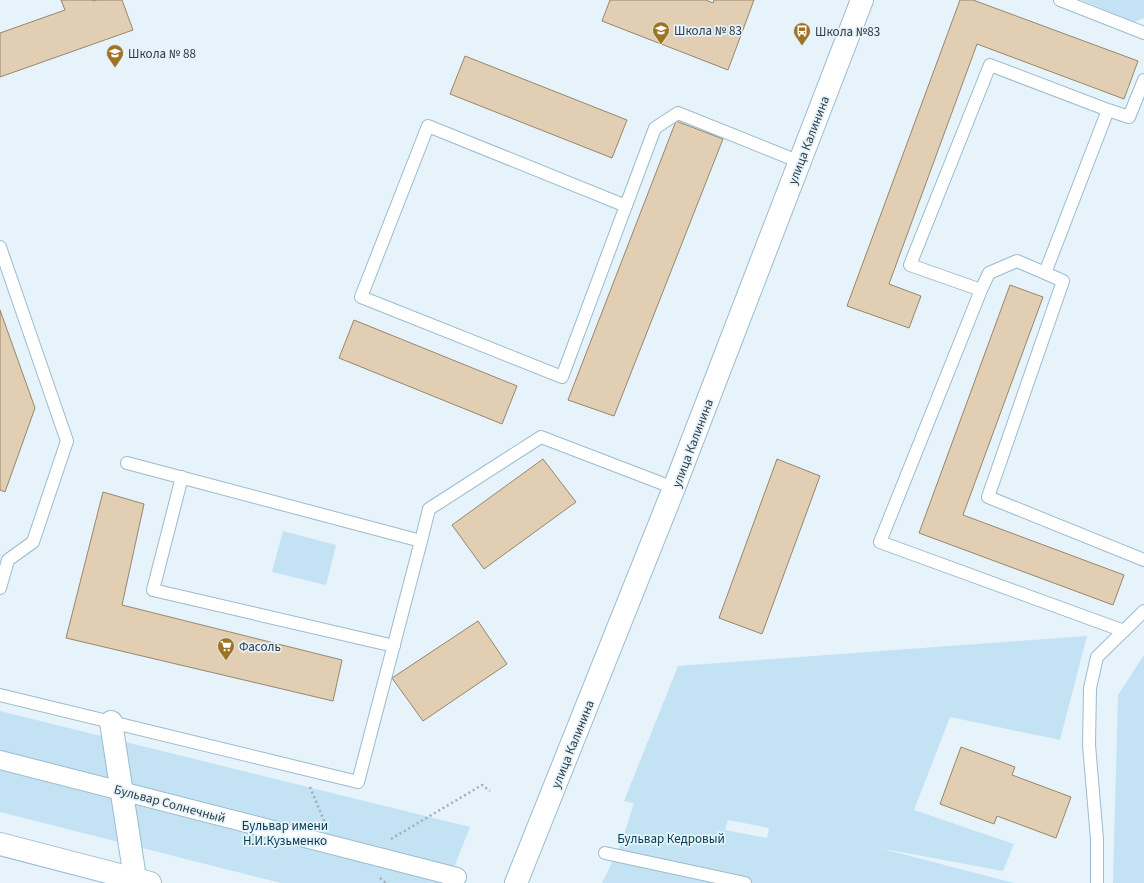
<svg xmlns="http://www.w3.org/2000/svg" width="1144" height="883" viewBox="0 0 1144 883" font-family="'Source Sans 3',sans-serif">
<rect width="100%" height="100%" fill="#e6f3fb"/>
<!-- green -->
<path fill="#c3e2f4" fill-rule="evenodd" d="M1081 0H1144V18L1134 22Z
M283 531 336 545 326 585 272 572Z
M1087 636 1060 740 950 717 914 810 1014 844 1003 871 879 848 1014 883H602L621 844 634 803 624 801 678 666ZM728 820 769 828 767 838 725 830Z
M1144 655V883H1113L1118 695Z
M0 711 470 827 448 883H281L0 812Z"/>
<!-- building -->
<path fill="#e2cfb3" stroke="#97866b" d="M61 0H92L93 1 97 0H122L133 30 0 77V33L65 10Z
M610 0H706L713 3 714 0H754L728 70 602 21Z
M960 0H973L1138 61 1124 99 977 44 889 284 921 296 909 328 847 306Z
M465 56 627 120 612 158 450 94Z
M676 121 723 139 614 416 568 400Z
M1010 285 1043 297 963 515 1124 575 1113 605 919 533Z
M0 310 35 408 5 492 0 490Z
M354 320 517 386 502 424 339 358Z
M543 459 576 502 484 569 452 525Z
M777 459 820 476 762 634 719 618Z
M103 492 144 504 122 605 342 660 333 701 66 638Z
M478 621 507 664 423 721 392 678Z
M961 747 1015 767 1012 775 1071 797 1056 838 997 816 994 824 940 804Z"/>
<g fill="none" stroke-linecap="round" stroke-linejoin="round">
<!-- service casing -->
<g stroke="#9cbbce" stroke-width="14">
<path id="service" d="M1060 0 1144 33
M626 206 428 126 361 297 562 377 655 128 678 113 800 162
M0 247 67 441 33 542 8 560 0 588
M1045 273 1063 281 988 497 1144 560
M981 290 989 273 1017 261 1045 273 1108 110
M182 477 153 590 394 646
M421 541 429 509 541 437 674 488
M1124 631 880 542 981 290 910 265 990 65 1108 110 1129 117 1144 80
M0 695 358 782 421 541 127 463
M605 853 745 883
M1097 883V839L1089 745 1090 688 1097 657 1144 611"/>
</g>
<!-- pedestrian casing -->
<g stroke="#9cbbce" stroke-width="20">
<path id="pedestrian" d="M0 760 457 877"/>
</g>
<!-- minor casing -->
<g stroke="#9cbbce" stroke-width="24">
<path id="minor" d="M111 722 135 878"/>
</g>
<!-- secondary casing -->
<g stroke="#9cbbce" stroke-width="24">
<path id="secondary" d="M0 844 150 883
M516 883 674 488 862 0"/>
</g>
<!-- path -->
<path stroke="#a1aeb6" stroke-width="2.5" stroke-dasharray="2 3" stroke-linecap="butt" d="M310 787 325 823
M391 839 482 785 490 791
M380 878 386 883"/>
<!-- service -->
<use href="#service" stroke="#fff" stroke-width="12"/>
<!-- pedestrian -->
<use href="#pedestrian" stroke="#fff" stroke-width="18"/>
<!-- minor -->
<use href="#minor" stroke="#fff" stroke-width="22"/>
<!-- secondary -->
<use href="#secondary" stroke="#fff" stroke-width="22"/>
</g>
<!-- icons -->
<defs>
<g id="school-pin" transform="scale(0.9)"><path d="M0 17L-7.5 6A9.5 9.5 0 1 1 7.5 6Z" fill="#9f7324" stroke="#e6f3fb"/><path d="M0-5L7-2L0 1L-7-2ZM-4 1L0 2.5L4 1V4Q0 6-4 4Z" fill="#fff"/></g>
<g id="bus-pin" transform="scale(0.9)"><path d="M0 17L-7.5 6A9.5 9.5 0 1 1 7.5 6Z" fill="#9f7324" stroke="#e6f3fb"/><path d="M-5-6H5V4H4V6H2V4H-2V6H-4V4H-5ZM-3.5-4V0h7V-4ZM-3.5 1.2v1.5H-2V1.2ZM2 1.2v1.5H3.5V1.2Z" fill="#fff"/></g>
<g id="supermarket-pin" transform="scale(0.9)"><path d="M0 17L-7.5 6A9.5 9.5 0 1 1 7.5 6Z" fill="#9f7324" stroke="#e6f3fb"/><path d="M-6-5.5h2.5l.6 2H6L4.5 2H-2.5L-4.4-4H-6ZM-1.5 3.2a1.3 1.3 0 1 0 .1 0ZM3 3.2a1.3 1.3 0 1 0 .1 0Z" fill="#fff"/></g>
</defs>
<g fill-rule="evenodd">
<use href="#school-pin" x="661" y="30"/>
<use href="#bus-pin" x="802" y="31"/>
<use href="#school-pin" x="115" y="53"/>
<use href="#supermarket-pin" x="226" y="646"/>
</g>
<g text-anchor="middle" stroke-width="3.5" stroke-linejoin="round" paint-order="stroke">
<!-- poi labels -->
<g font-size="13" fill="#2f3c44" stroke="#e6f3fb" text-anchor="start">
<text x="674" y="35">Школа № 83</text>
<text x="815" y="36">Школа №83</text>
<text x="128" y="58">Школа № 88</text>
<text x="239" y="651">Фасоль</text>
</g>
<!-- street labels -->
<g font-size="13" fill="#2f3c44" stroke="#e6f3fb">
<text transform="translate(808 140) rotate(-69)" y="5">улица Калинина</text>
<text transform="translate(692 443) rotate(-69)" y="5">улица Калинина</text>
<text transform="translate(572 744) rotate(-68)" y="5">улица Калинина</text>
<text transform="translate(170 803) rotate(15)" y="5">Бульвар Солнечный</text>
</g>
<!-- park labels -->
<g font-size="13" fill="#003b54" stroke="#e6f3fb">
<text x="285" y="830">Бульвар имени<tspan x="285" dy="15">Н.И.Кузьменко</tspan></text>
<text x="671" y="843">Бульвар Кедровый</text>
</g>
</g>
</svg>
